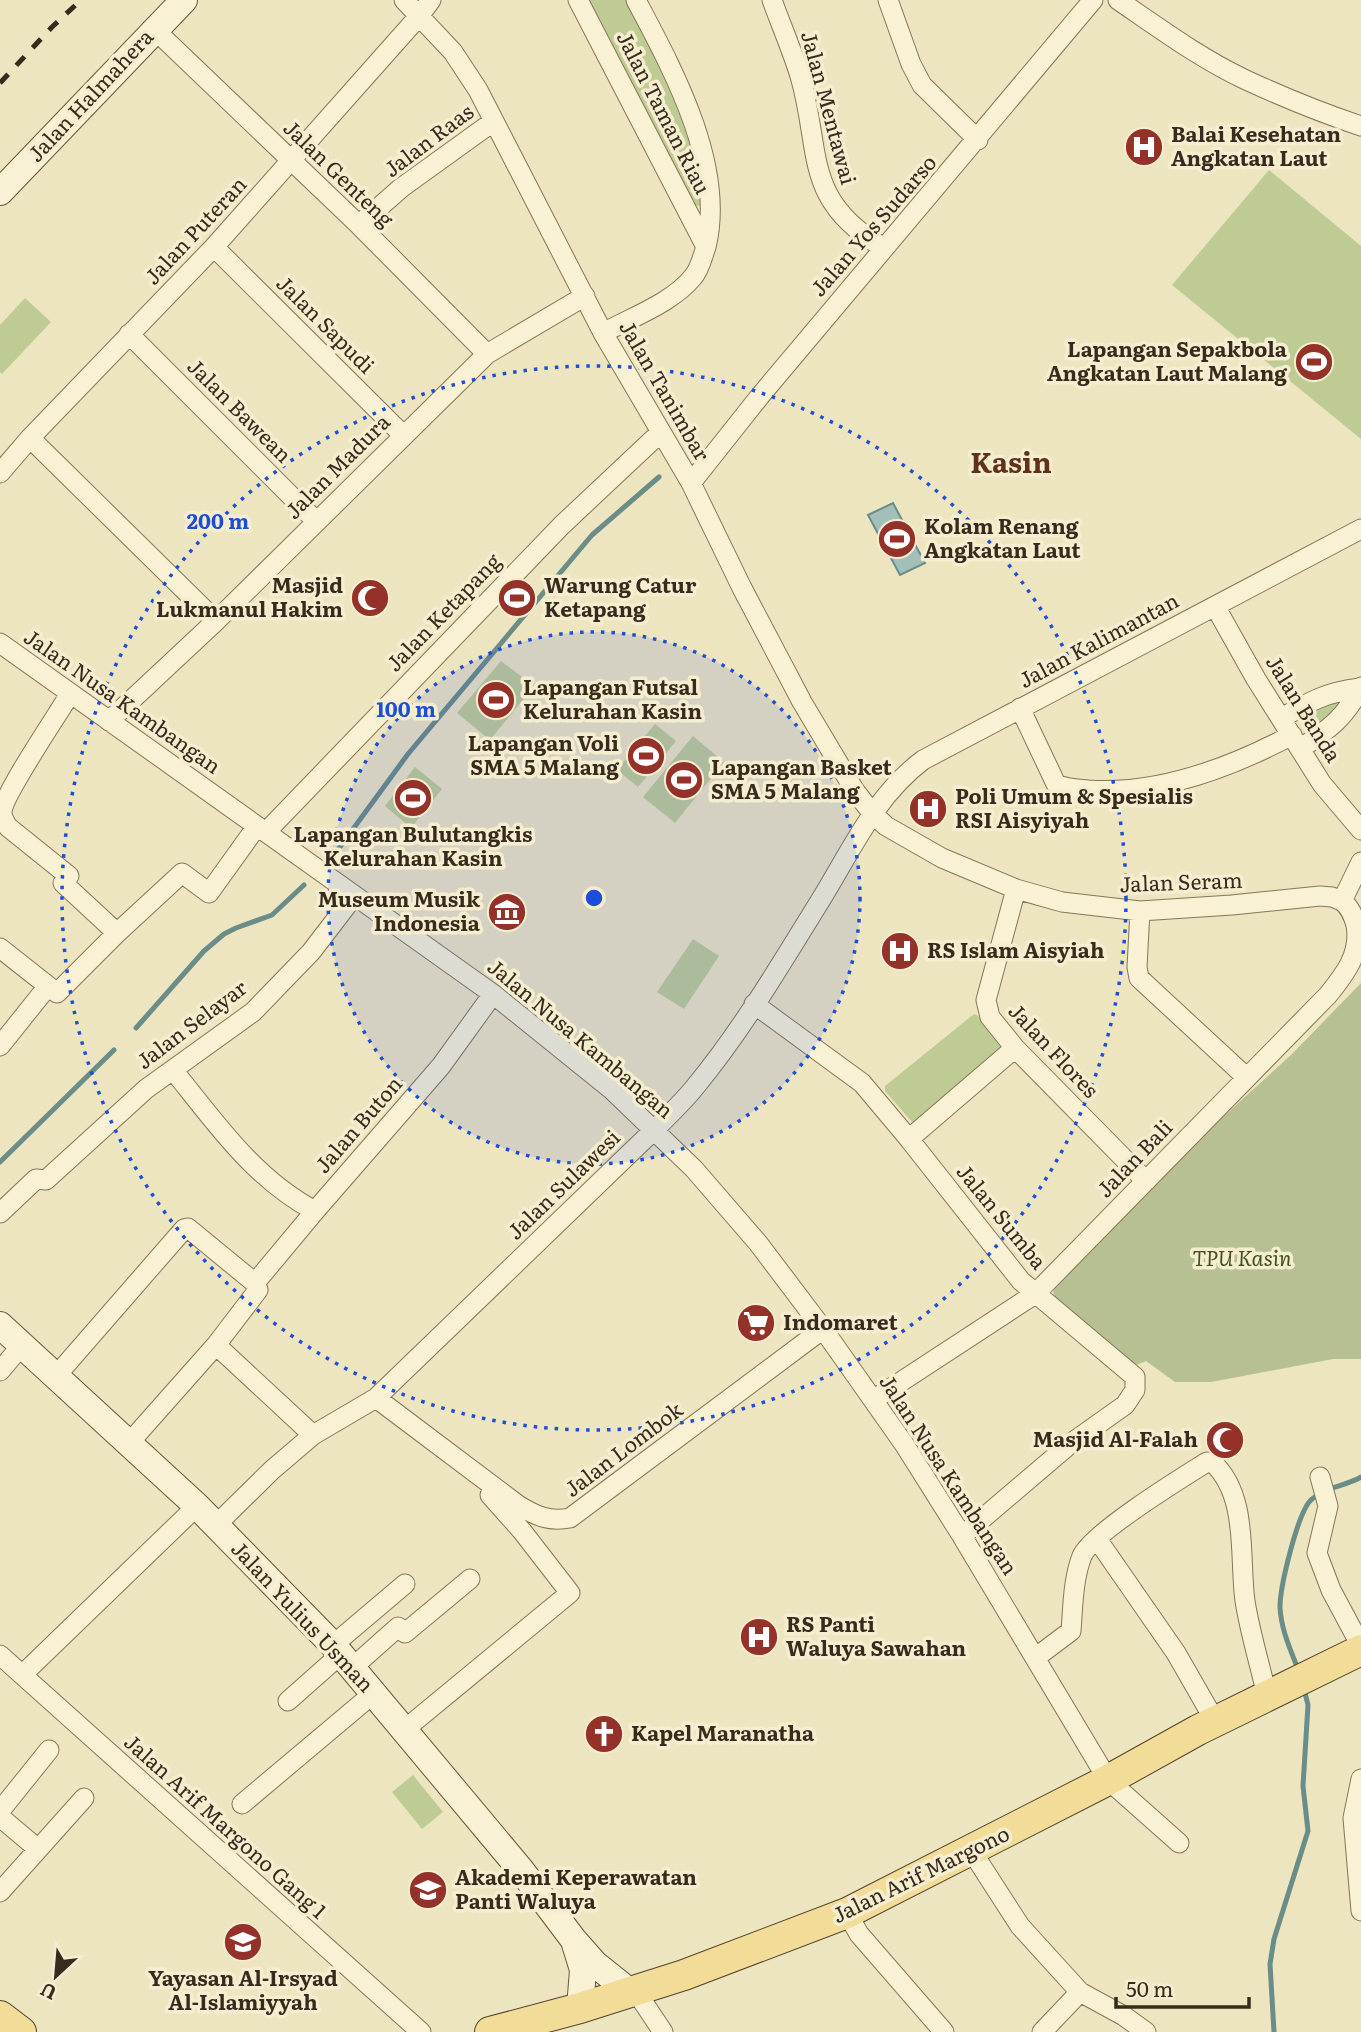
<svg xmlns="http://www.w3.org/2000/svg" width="1361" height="2032" viewBox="0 0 1361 2032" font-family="Literata,serif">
<rect width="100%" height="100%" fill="#ede4c0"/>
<!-- green -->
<path fill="#bfcb94" d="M589 0H627C659 65 695 132 702 206L691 205Z
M1269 170 1361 246V439L1172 285Z
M25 298 51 322 2 374 0 372V325Z
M501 661 534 686 490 740 457 713Z
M1350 699 1315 732 1302 712 1318 703Z
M655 724 676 741 638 787 617 770Z
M693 736 724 762 675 823 643 797Z
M415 767 442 789 411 828 385 806Z
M693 939 719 956 684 1009 657 992Z
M974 1014 977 1015 1002 1046V1048L915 1122H912L885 1091V1086Z
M413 1775 443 1812 422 1829 392 1792Z"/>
<!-- cemetery -->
<path fill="#b6c093" d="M1361 983V1359H1333L1211 1382H1175L1146 1361 1136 1365 1054 1297 1053 1287 1199 1139 1292 1054Z"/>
<!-- water -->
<path fill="#a3bfb9" stroke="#6a8d87" stroke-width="2" d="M893 503 925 563 900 575 868 515Z"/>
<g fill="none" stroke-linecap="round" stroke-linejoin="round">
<!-- stream -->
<path stroke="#6a8d87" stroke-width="5" d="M334 855 408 754 592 535 659 477
M136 1028 204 951 224 934 236 928 272 915 304 885
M0 1162 114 1050
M1298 1669C1290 1649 1281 1629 1280 1607 1280 1587 1298 1510 1312 1499 1325 1487 1346 1486 1361 1477
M1274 2032 1270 1964 1274 1939 1308 1831 1303 1786 1308 1705 1304 1689"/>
<!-- street casing -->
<g stroke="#867558" stroke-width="21">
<path id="street" d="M404 0 453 52 478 90 603 333 691 483 742 588 802 702 855 791 872 813 886 826 942 858 1016 889 1062 902 1140 911 1232 905 1320 896 1332 897 1342 901 1361 862
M578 0 706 247C726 166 673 70 636 0
M772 0C781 25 792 50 800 76 822 153 802 200 884 248
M888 0 911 64 922 85 978 140
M1118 0C1159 28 1201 59 1246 80 1283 97 1322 113 1361 126
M154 29 359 225 487 354
M359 225 401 188 494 121
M214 247 403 435
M603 333C632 317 672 303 693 277 700 269 702 258 706 247
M129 334 316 521
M30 438 216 621
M0 473 30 438 214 247 420 15 431 0
M691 483 760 396 1093 0
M1215 606 1256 679 1322 784 1361 830
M0 643 493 994 611 1089 694 1169 758 1243 823 1329 904 1444 962 1536 1108 1780 1179 1843
M70 694C58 714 3 795 2 812 2 818 5 822 8 827L69 876 63 883 117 933
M1020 708 1056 784C1066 789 1078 789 1088 790 1159 795 1230 768 1292 735
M1282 718C1310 701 1327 692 1360 688
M109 721 216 621 487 354 585 296
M1300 749C1330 728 1344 719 1361 687
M266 832 562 525 661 432
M1016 889 986 1000 990 1017 1015 1048 1146 1181
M1140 911 1137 967 1139 978 1246 1077
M0 948 57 993 117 933 182 873 209 893 257 826
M754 1004 862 1083 909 1139 1021 1281 1135 1377V1390L1125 1405 1070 1444 962 1536
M0 1046 48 986
M173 1070C215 1122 254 1179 315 1211
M909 1139 1015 1048
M0 1213 36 1179 46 1180 146 1089 253 1012 311 952 354 896
M255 1283 315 1211 441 1066 493 994
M216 1345 313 1435
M0 1371 22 1345
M56 1376 184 1229 188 1228 255 1283 258 1290 216 1345 130 1442
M376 1398 518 1505C536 1516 549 1522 570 1518L823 1329
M873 1400 1035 1294 1328 995C1345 974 1361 954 1356 925 1353 915 1350 907 1342 901
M1320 1477 1328 1506 1317 1553 1331 1590 1361 1646
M216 1525 272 1470 313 1435 376 1398 654 1130C668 1116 683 1102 695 1087 742 1030 781 964 820 901 851 851 875 796 923 760L1361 529
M1097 1539 1176 1653 1215 1721
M333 1645 405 1584
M0 1655 421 2032
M1035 1658 1071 1631C1073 1606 1073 1579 1082 1556 1092 1533 1183 1477 1207 1462H1212C1249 1495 1239 1558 1245 1601 1250 1633 1260 1665 1267 1696
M352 1668 398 1627 405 1633 470 1579
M22 1675 197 1506
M288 1701 341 1654
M404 1730 570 1593 522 1531 490 1495
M1361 1779 1353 1818 1361 1911
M242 1804 374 1693
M0 1811 49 1750
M0 1817 38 1849
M971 1850 1020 1926 1080 1992 1124 2016 1146 2032
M0 1892 84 1798
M847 1913 859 1934 944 2032
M635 1990 663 2032
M1042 2032 1080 1992"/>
</g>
<!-- secondary casing -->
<g stroke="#68563b" stroke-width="28">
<path id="secondary" d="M0 192 184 0
M0 1325 197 1506 333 1645 521 1870 573 1939 595 1964 630 1992
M575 1944 583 1970 580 2008"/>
</g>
<!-- primary casing -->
<g stroke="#53422d" stroke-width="32">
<path id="primary" d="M0 2016 21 2032
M490 2032 580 2008 684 1975 847 1913 1108 1780 1198 1730 1361 1650"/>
</g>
<!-- street -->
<use href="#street" stroke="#f8f1d3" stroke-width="19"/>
<!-- secondary -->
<use href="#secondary" stroke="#f8f1d3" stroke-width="26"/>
<!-- primary -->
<use href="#primary" stroke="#f1dd97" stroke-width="30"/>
<!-- rail -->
<path stroke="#362b1c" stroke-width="5" stroke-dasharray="12 12" stroke-linecap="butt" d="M0 83 52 27 81 0"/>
</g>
<!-- distance rings -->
<circle cx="594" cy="898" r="266" fill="#1d4ed8" fill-opacity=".12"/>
<g fill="none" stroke="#1d4ed8" stroke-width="3.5" stroke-dasharray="3.5 7">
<circle cx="594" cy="898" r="266"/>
<circle cx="594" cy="898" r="532"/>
</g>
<!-- icons -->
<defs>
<g id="hospital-disc" transform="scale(2.0125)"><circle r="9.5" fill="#943229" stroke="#f5edcf"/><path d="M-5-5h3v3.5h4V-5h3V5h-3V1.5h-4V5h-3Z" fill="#fff"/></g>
<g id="stadium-disc" transform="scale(2.0125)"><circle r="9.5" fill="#943229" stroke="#f5edcf"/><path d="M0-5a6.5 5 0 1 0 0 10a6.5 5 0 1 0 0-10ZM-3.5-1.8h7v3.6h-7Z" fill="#fff"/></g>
<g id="mosque-disc" transform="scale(2.0125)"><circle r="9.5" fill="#943229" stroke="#f5edcf"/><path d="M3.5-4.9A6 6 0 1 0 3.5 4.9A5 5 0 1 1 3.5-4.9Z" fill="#fff"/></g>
<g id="museum-disc" transform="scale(2.0125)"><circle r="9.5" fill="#943229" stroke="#f5edcf"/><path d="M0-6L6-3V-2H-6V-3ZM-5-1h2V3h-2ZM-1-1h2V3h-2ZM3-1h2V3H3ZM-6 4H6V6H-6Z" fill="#fff"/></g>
<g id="supermarket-disc" transform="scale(2.0125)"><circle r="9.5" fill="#943229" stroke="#f5edcf"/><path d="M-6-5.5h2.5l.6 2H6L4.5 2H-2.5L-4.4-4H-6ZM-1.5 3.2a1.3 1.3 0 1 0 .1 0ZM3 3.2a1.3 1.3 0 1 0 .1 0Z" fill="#fff"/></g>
<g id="church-disc" transform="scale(2.0125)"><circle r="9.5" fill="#943229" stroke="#f5edcf"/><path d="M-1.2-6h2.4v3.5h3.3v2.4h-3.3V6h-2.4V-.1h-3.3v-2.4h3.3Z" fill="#fff"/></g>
<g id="university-disc" transform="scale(2.0125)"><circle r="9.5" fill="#943229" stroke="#f5edcf"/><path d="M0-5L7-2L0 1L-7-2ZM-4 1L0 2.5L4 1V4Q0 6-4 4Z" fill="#fff"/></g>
<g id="school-disc" transform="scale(2.0125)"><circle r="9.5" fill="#943229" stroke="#f5edcf"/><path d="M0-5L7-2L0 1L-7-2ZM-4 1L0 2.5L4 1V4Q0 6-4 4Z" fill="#fff"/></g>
</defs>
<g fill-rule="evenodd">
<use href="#hospital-disc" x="1144" y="147"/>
<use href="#stadium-disc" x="1314" y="362"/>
<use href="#stadium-disc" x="897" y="539"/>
<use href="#mosque-disc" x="370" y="598"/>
<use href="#stadium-disc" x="517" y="598"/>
<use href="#stadium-disc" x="496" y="700"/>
<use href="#stadium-disc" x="646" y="756"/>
<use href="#stadium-disc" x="684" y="780"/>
<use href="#stadium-disc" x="413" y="798"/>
<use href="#hospital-disc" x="928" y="809"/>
<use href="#museum-disc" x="507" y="912"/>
<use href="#hospital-disc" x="900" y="951"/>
<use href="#supermarket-disc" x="756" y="1323"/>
<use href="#mosque-disc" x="1225" y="1440"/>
<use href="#hospital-disc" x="759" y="1637"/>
<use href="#church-disc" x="604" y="1734"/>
<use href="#university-disc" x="428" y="1890"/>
<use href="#school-disc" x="243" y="1942"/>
</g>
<g text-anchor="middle" stroke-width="7" stroke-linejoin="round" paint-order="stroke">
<!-- street labels -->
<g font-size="21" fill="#362b1c" stroke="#f5edcf">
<text transform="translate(91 96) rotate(-47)" y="7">Jalan Halmahera</text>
<text transform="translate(828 108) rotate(75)" y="7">Jalan Mentawai</text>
<text transform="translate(663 113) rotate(63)" y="7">Jalan Taman Riau</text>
<text transform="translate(429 141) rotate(-37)" y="7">Jalan Raas</text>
<text transform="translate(338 174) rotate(44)" y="7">Jalan Genteng</text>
<text transform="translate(874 226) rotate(-49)" y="7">Jalan Yos Sudarso</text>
<text transform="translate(196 231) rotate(-47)" y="7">Jalan Puteran</text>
<text transform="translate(325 325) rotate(45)" y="7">Jalan Sapudi</text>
<text transform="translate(664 391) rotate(60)" y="7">Jalan Tanimbar</text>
<text transform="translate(239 411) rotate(45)" y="7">Jalan Bawean</text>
<text transform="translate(338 467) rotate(-45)" y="7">Jalan Madura</text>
<text transform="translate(444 613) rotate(-46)" y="7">Jalan Ketapang</text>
<text transform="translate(1099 641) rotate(-28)" y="7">Jalan Kalimantan</text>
<text transform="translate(122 702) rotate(35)" y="7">Jalan Nusa Kambangan</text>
<text transform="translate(1303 709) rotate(58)" y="7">Jalan Banda</text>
<text transform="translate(1181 883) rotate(-2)" y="7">Jalan Seram</text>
<text transform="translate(192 1025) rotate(-37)" y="7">Jalan Selayar</text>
<text transform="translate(580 1039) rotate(40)" y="7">Jalan Nusa Kambangan</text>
<text transform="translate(1053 1051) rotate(47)" y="7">Jalan Flores</text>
<text transform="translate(359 1125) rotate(-49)" y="7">Jalan Buton</text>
<text transform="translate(1135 1159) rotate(-46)" y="7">Jalan Bali</text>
<text transform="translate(564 1185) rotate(-44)" y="7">Jalan Sulawesi</text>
<text transform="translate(1001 1217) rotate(51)" y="7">Jalan Sumba</text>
<text transform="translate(624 1450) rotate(-37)" y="7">Jalan Lombok</text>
<text transform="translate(948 1475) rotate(57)" y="7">Jalan Nusa Kambangan</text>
<text transform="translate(302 1617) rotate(47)" y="7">Jalan Yulius Usman</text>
<text transform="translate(225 1827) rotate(42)" y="7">Jalan Arif Margono Gang 1</text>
<text transform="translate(921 1875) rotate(-26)" y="7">Jalan Arif Margono</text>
</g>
<!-- poi labels -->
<g font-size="21" font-weight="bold" fill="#362b1c" stroke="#f5edcf" text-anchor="start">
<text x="1171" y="142">Balai Kesehatan<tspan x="1171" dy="24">Angkatan Laut</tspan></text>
<text x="1287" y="357" text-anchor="end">Lapangan Sepakbola<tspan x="1287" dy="24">Angkatan Laut Malang</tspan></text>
<text x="924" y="534">Kolam Renang<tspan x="924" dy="24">Angkatan Laut</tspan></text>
<text x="343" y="593" text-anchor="end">Masjid<tspan x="343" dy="24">Lukmanul Hakim</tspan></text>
<text x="544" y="593">Warung Catur<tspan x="544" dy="24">Ketapang</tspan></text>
<text x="523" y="695">Lapangan Futsal<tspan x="523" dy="24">Kelurahan Kasin</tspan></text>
<text x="619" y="751" text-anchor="end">Lapangan Voli<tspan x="619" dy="24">SMA 5 Malang</tspan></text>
<text x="711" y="775">Lapangan Basket<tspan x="711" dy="24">SMA 5 Malang</tspan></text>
<text x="955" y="804">Poli Umum &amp; Spesialis<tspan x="955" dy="24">RSI Aisyiyah</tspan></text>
<text x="413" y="842" text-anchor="middle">Lapangan Bulutangkis<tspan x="413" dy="24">Kelurahan Kasin</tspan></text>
<text x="480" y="907" text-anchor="end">Museum Musik<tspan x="480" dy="24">Indonesia</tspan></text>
<text x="927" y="958">RS Islam Aisyiah</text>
<text x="783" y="1330">Indomaret</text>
<text x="1198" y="1447" text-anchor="end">Masjid Al-Falah</text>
<text x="786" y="1632">RS Panti<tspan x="786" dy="24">Waluya Sawahan</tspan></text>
<text x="631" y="1741">Kapel Maranatha</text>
<text x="455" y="1885">Akademi Keperawatan<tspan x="455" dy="24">Panti Waluya</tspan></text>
<text x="243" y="1986" text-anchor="middle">Yayasan Al-Irsyad<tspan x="243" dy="24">Al-Islamiyyah</tspan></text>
</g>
<!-- park labels -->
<g font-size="21" font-style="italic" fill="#425223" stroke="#f5edcf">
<text x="1242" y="1266">TPU Kasin</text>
</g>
<!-- district labels -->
<g font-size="28" font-weight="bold" fill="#62311c" stroke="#f5edcf">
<text x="1011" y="473">Kasin</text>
</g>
</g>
<circle cx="594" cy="898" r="10" fill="#1d4ed8" stroke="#f5edcf" stroke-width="3.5"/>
<g font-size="21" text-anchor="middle" font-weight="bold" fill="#1d4ed8" stroke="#f5edcf" stroke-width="7" stroke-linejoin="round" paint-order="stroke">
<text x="218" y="529">200 m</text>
<text x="406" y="717">100 m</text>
</g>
<!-- north arrow -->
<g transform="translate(56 1976) rotate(206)" stroke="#f5edcf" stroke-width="5" paint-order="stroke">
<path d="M0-5L12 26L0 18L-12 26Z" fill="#362b1c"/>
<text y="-10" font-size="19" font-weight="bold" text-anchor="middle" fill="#362b1c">U</text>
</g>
<!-- scale -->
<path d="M1116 1997v10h133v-10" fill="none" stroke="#362b1c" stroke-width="3.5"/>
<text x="1126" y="1997" font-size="21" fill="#362b1c" stroke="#f5edcf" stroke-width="5" paint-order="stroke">50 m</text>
</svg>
